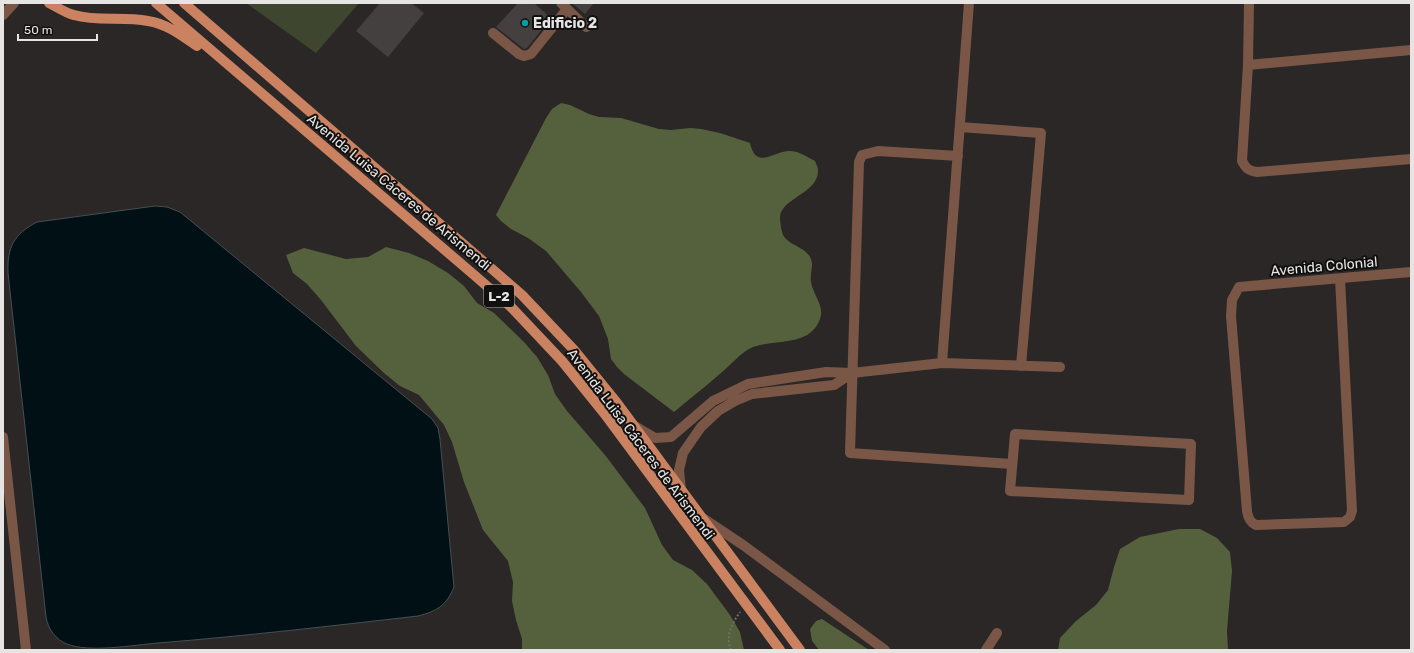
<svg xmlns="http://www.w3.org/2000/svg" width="1414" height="653" viewBox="0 0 1414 653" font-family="Rubik,sans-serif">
<rect width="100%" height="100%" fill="#2a2726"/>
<!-- green -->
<path fill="#3e462f" d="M246 3H359L316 53Z"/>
<!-- forest -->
<path fill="#55613c" d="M561 103 570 105 589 114 599 117 621 118 659 129 671 130 690 128 701 129 720 133 750 143C756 170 773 152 788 151 798 150 807 157 815 161 816 164 818 167 818 170 819 193 781 198 780 217 780 222 781 230 783 235 789 247 811 247 812 264 812 270 810 276 811 282 813 295 825 306 820 319 810 347 775 339 753 347 741 352 731 365 721 373 705 387 689 399 674 412L624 374 617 367 611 359 608 339 599 316 581 292 546 251 528 238 511 229 501 221 496 215 546 118 552 109Z
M386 247 409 253 428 261 448 273 464 286 477 303 494 313 524 342 537 357 548 375 555 394 567 411 605 455 645 508 662 545 673 560 692 570 707 584 730 615 740 632 744 650H522V639L516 620 512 601 513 582 508 561 483 530 464 482 452 442 444 425 419 395 400 386 384 373 356 346 321 300 307 284 293 273 286 255 304 248 346 259 368 257Z
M1179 529H1200L1217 538 1230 552 1232 571 1227 631 1228 650H1058L1060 638 1076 621 1096 605 1108 590 1114 567 1120 549 1140 537Z
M822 619 869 650H819L812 641 810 629 816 621Z"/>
<!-- water -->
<path fill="#001015" stroke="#455053" d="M155 206 167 207 180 212 432 419 438 428 440 439 454 587C446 606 437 611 418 616 331 626 245 636 158 643 134 645 89 653 67 644 56 640 48 629 46 617L8 273C7 247 14 234 37 222Z"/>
<!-- building -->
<path fill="#43403f" d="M380 3H411L424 13 388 57 356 31Z
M518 3H534L551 18 527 48 524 49 496 27Z
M572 3H594L585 14Z"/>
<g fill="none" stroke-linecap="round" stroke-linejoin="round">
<!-- path -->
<path stroke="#706d6c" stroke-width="2" stroke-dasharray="2 2" stroke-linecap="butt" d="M731 650C725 635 732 624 740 612"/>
<!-- minor -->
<path stroke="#795646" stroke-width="10" d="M561 3 586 27
M1249 3 1248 65 1242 161C1246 168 1248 171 1257 172L1411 159
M3 15 14 3
M493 33 519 54 524 56 531 54 567 9
M1248 65 1411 50
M960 127 1041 133 1021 366
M958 156 878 151 862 155 859 162 850 453 1012 464
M1340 279 1352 511 1350 517 1344 522 1256 525C1250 522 1248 518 1247 511L1231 316 1232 300 1239 287 1411 272
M942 363 1060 367
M633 425 655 438 671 437 713 401 748 384 826 372 852 373 942 363 969 3
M1015 434 1191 444 1189 500 1010 491Z
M3 437 26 650
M681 490 679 470 683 453 701 427 718 411 735 401 752 394 834 385 852 373
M704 519 743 545 885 650
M986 650 997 633"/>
<!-- major -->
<path stroke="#ca8261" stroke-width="10" d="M49 3C57 7 65 13 74 15 98 22 123 16 148 21 167 24 181 35 197 46
M156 3 473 274 511 307 562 361 604 413 780 650
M184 3 484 262 522 295 574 350 617 403 800 650"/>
</g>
<!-- markers -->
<circle fill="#0f9aa8" stroke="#111010" stroke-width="1.5" cx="525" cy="23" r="4"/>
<g text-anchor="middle" stroke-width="4" stroke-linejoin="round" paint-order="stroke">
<!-- shield labels -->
<rect fill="#111010" stroke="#a7a5a4" stroke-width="1" x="484" y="285" width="30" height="22" rx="3"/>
<g font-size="13" font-weight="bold" fill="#e7e5e4">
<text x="499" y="301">L-2</text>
</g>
<!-- poi labels -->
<g font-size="14" font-weight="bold" fill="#e7e5e4" stroke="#111010" text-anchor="start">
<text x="533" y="28">Edificio 2</text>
</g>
<!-- street labels -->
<g font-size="14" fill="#e7e5e4" stroke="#111010">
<text transform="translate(399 192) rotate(40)" y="5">Avenida Luisa Cáceres de Arismendi</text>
<text transform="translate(1324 266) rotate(-5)" y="5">Avenida Colonial</text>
<text transform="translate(641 444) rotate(53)" y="5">Avenida Luisa Cáceres de Arismendi</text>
</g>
</g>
<!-- border -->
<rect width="1414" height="653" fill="none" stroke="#e7e5e4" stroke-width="8"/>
<!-- scale -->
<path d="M18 34v6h79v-6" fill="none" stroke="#e7e5e4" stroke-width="2"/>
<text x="24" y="34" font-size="12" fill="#e7e5e4" stroke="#111010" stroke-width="3" paint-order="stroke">50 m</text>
</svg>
